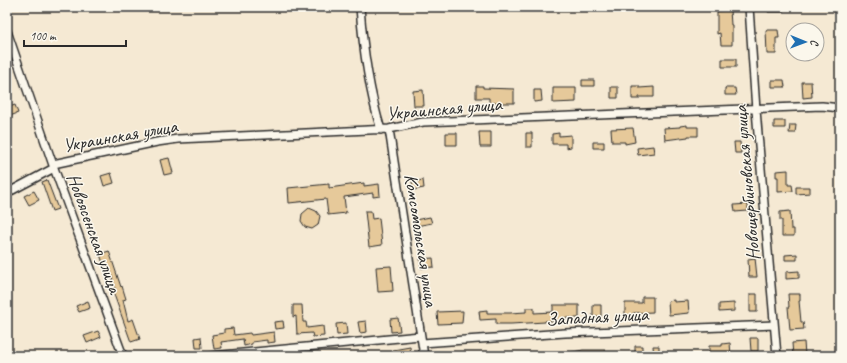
<svg xmlns="http://www.w3.org/2000/svg" width="847" height="363" viewBox="0 0 847 363" font-family="Caveat,sans-serif">
<rect width="100%" height="100%" fill="#f5e9d3"/>
<filter id="ink" filterUnits="userSpaceOnUse"><feTurbulence type="fractalNoise" baseFrequency=".025" numOctaves="2"/><feDisplacementMap in="SourceGraphic" scale="8" xChannelSelector="R" yChannelSelector="G"/><feConvolveMatrix kernelMatrix="1 2 1 2 8 2 1 2 1" color-interpolation-filters="sRGB"/></filter>
<g filter="url(#ink)">
<!-- building -->
<path fill="#e6c99a" stroke="#2b2b2b" d="M767 7H783V12H768Z
M730 10 731 25H732V45H721L720 33 717 34V11Z
M766 30H778L779 38H776V54H767Z
M722 59H736V67H722Z
M582 80H594V86H582Z
M772 80H784L785 87H772Z
M802 82H811L812 97 803 98Z
M476 86H483V88L514 89V103H489V98H476Z
M632 86H639V88L654 87V97H639V99H632Z
M611 87H618V98H611Z
M553 88H576V102L553 103Z
M725 88H735L736 95H725Z
M423 90 424 106H414L413 91Z
M534 90H541L542 101 534 102Z
M15 105 18 113 7 117V108Z
M774 121H785V128H774Z
M687 125V127H698V136H688V137L665 140 664 128 680 127V126Z
M790 125H796L795 133H789Z
M633 128 635 142 625 144V142H612L611 129Z
M479 132H491V147H480Z
M446 133H457V145H446Z
M526 133H532V147H526Z
M559 133V136L571 135V147L566 148V144H552V134Z
M593 142H604V148H593Z
M734 142H740L741 153H735Z
M653 146 654 153 638 155 637 148Z
M169 158 173 173 164 175 160 160Z
M788 170V185H792L793 191 778 192V177H776V171Z
M111 173 114 183 104 186 101 176Z
M47 180 58 209 52 211 42 182Z
M423 180 424 188 413 190 412 182Z
M364 183V186L379 184 380 196 373 197V193L344 197 346 213 328 215 326 199 289 203 288 188 329 184V188Z
M796 187H810V193L796 194Z
M34 191 39 200 29 205 24 196Z
M748 204V211L735 212 734 205Z
M309 208 316 211 320 216 318 225 312 229 305 227 301 221 302 214Z
M365 211H371L372 219 379 218 382 245 369 247Z
M790 211 791 229H794V236H782V220H780V212Z
M430 217 432 223 416 226 415 220Z
M109 251 121 287 122 286 126 299 123 300 128 321 133 319 140 339 131 342 112 289H115L110 269 105 270 100 254Z
M797 254V260H785V255Z
M433 258 434 267 421 268 420 259Z
M755 258 757 277H749L748 259Z
M391 266 393 291 378 292 376 267Z
M799 271V278L786 279V272Z
M750 294H757V312H750Z
M788 294H800V301H799L801 322H803L804 329 790 330 788 307H789Z
M642 297H653V312L633 313V315H625V303H642Z
M674 300V302L688 301 689 313 669 315 668 301Z
M88 301 90 308 79 312 76 306Z
M734 303V311L719 312V304Z
M293 305H302L303 322H306L307 328 323 326 324 336 313 337 312 333 297 334 296 316 293 317Z
M553 305H579V318H561V321H545V322L511 324H496V319L480 320 479 311 487 310V313H510L526 312V308H534V313L553 312Z
M593 305H601V317H593Z
M463 311 462 323 438 324 437 312Z
M398 318 400 331 391 332 390 319Z
M283 321 284 328 275 329 274 322Z
M366 321 367 332 360 333 358 322Z
M346 323 347 334 337 335 336 324Z
M233 328 234 335 250 333 251 335 274 332 275 342 267 343V340L252 342V344L244 346 243 339 221 342 222 348 214 349 212 335 224 333V329Z
M98 331 101 337 87 343 84 336Z
M201 337 202 348H196L195 338Z
M750 338H758V351H751Z
M804 342 805 355 793 356 792 343Z
M730 343 731 355 709 356V346H722V344Z
M635 346H642V356H635Z
M653 346H659V356H654Z
M410 347 411 356H394L393 350Z
M583 350H605L606 356H568V353Z"/>
<g fill="none" stroke-linecap="round" stroke-linejoin="round">
<!-- minor casing -->
<g stroke="#2b2b2b" stroke-width="10">
<path id="minor" d="M360 7C363 49 369 90 381 130
M749 7 756 110 777 356
M7 31 54 168 123 356
M389 129 424 356
M53 164 157 142 178 139 389 129 423 122 822 106 840 108
M7 193 54 168
M422 343 565 333 774 325
M212 356 420 336"/>
</g>
<!-- minor -->
<use href="#minor" stroke="#fbf7ec" stroke-width="7"/>
</g>
</g>
<g text-anchor="middle" stroke-width="3" stroke-linejoin="round" paint-order="stroke">
<!-- street labels -->
<g font-size="19" fill="#2b2b2b" stroke="#fbf7ec">
<text transform="translate(444 108) rotate(-5)" y="7">Украинская улица</text>
<text transform="translate(120 135) rotate(-10)" y="7">Украинская улица</text>
<text transform="translate(746 183) rotate(-95)" y="7">Новощербиновская улица</text>
<text transform="translate(95 233) rotate(70)" y="7">Новоясенская улица</text>
<text transform="translate(422 240) rotate(81)" y="7">Комсомольская улица</text>
<text transform="translate(597 316) rotate(-3)" y="7">Западная улица</text>
</g>
</g>
<!-- margin -->
<rect width="847" height="363" fill="none" stroke="#fbf7ec" stroke-width="24"/>
<rect x="12" y="12" width="823" height="339" fill="none" stroke="#2b2b2b" stroke-width="1.5" filter="url(#ink)"/>
<!-- north arrow -->
<g transform="translate(805 42) rotate(91)"><circle r="19" fill="#fbf7ec" stroke="#a8a59f"/>
<path d="M0-3L7 15L0 10L-7 15Z" fill="#1f6fb2"/>
<text y="-6" font-size="11" font-weight="bold" text-anchor="middle" fill="#2b2b2b">С</text>
</g>
<!-- scale -->
<path d="M24 40v6h102v-6" fill="none" stroke="#2b2b2b" stroke-width="2"/>
<text x="30" y="40" font-size="12" fill="#2b2b2b" stroke="#fbf7ec" stroke-width="3" paint-order="stroke">100 m</text>
</svg>
